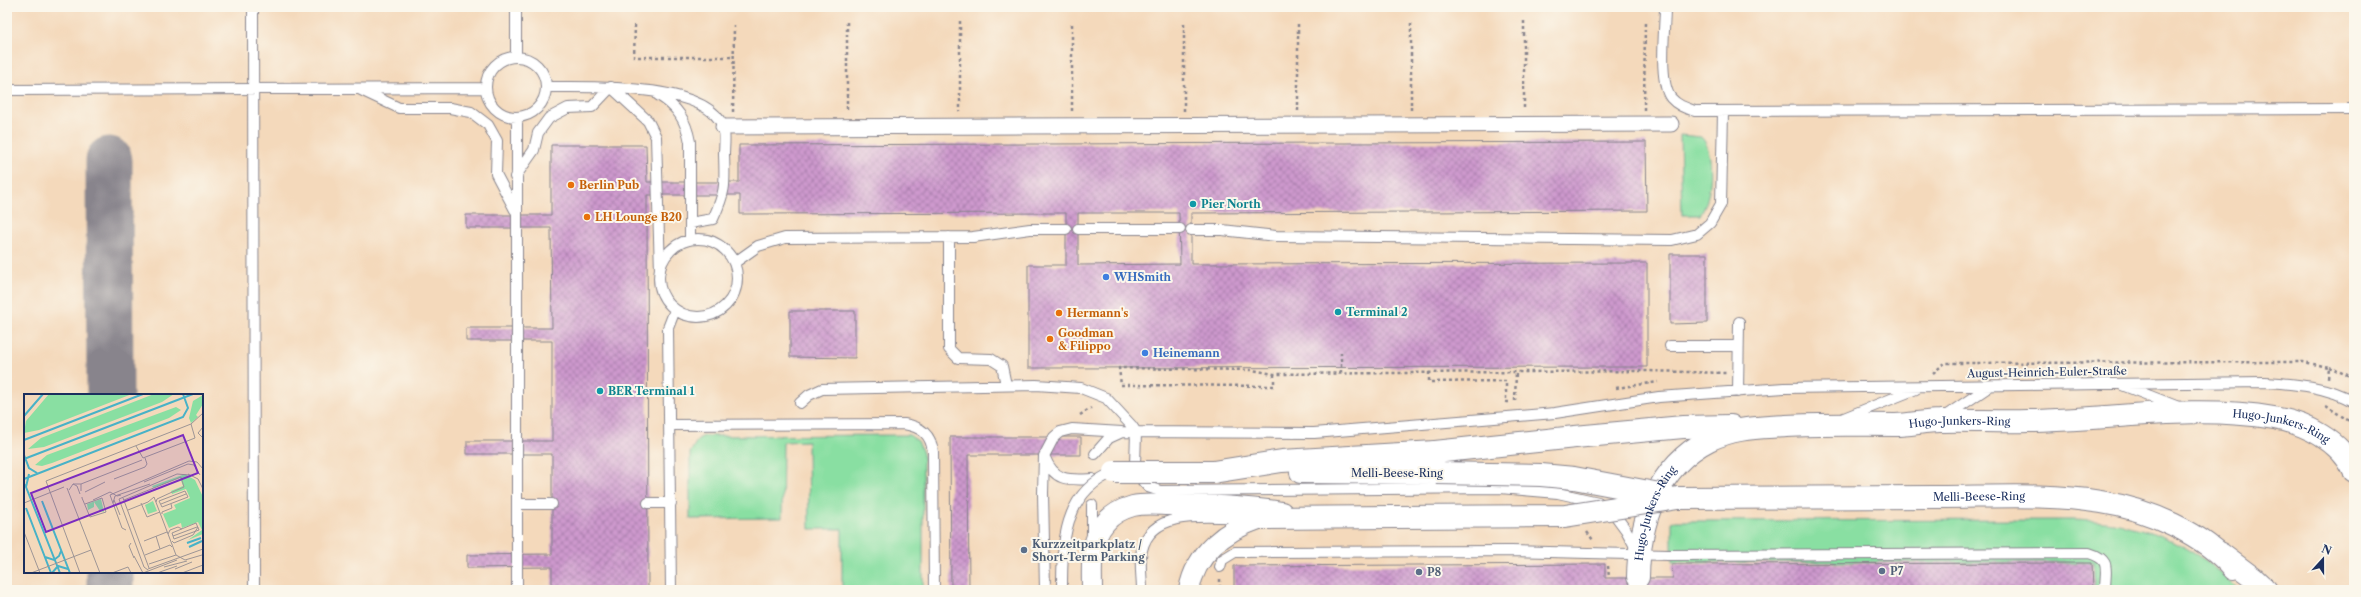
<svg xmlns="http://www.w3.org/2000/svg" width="2361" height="597" viewBox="0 0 2361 597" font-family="'Libre Caslon Text',serif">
<defs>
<pattern id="building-cross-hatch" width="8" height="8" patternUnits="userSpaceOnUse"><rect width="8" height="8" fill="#ce99cd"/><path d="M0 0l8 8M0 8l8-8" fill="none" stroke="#a67daa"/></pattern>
</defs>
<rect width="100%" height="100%" fill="#fbf7ec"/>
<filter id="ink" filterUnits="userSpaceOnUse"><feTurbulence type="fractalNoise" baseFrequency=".025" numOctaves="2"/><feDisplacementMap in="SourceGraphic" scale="8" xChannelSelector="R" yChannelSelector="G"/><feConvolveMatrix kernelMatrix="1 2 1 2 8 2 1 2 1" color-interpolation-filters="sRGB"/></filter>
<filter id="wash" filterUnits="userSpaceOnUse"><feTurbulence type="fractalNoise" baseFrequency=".012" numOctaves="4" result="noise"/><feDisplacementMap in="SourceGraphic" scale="16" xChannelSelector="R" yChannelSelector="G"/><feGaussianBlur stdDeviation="0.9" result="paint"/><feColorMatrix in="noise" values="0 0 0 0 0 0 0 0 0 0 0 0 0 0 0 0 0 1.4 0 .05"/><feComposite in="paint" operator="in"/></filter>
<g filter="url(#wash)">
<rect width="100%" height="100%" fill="#f4d9bb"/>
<!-- green -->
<path fill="#89dfa2" stroke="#528780" d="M1680 135 1701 137C1716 150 1712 200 1700 215H1682Z
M909 435 918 441 923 453V590H842V529H809L808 441 783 442 782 518 690 519V453L698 439 704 436Z
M2074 520C2090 521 2107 521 2123 525 2168 533 2207 558 2239 590H2094V562H1672V521Z"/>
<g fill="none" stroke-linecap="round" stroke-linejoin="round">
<!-- taxiway -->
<path stroke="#88848c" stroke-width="47" d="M109 160 110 395
M110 572V590"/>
</g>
<g id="blocks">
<!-- building -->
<path fill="url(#building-cross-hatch)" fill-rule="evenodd" d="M1646 142 1647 211 1191 213V264L1647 263V367L1028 368V265H1066V213L740 214V195H647L648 590H552V567L467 568V555L552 554V454H467V441H552V341H466V328H552L551 228H466V215H551V145H646L647 182H739V145ZM1078 213H1179L1180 264 1078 265Z
M1670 254H1707V323L1670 324Z
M790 311H855V358L790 357Z
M950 437H1081V455H968L969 590H951Z
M2092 563 2093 590H1234V566L1605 564V578H1673L1672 564Z"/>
</g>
</g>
<g filter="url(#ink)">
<use href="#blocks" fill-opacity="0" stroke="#88848c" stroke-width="1"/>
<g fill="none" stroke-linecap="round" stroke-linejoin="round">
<!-- service casing -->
<g stroke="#88848c" stroke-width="12">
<path id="service" d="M253 7 254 590
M516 7V57
M1665 7C1665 29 1658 81 1671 98 1678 106 1686 108 1695 111L2354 109
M486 87a30 30 0 1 1 60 0a30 30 0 1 1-60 0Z
M547 87C586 87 707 82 723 127 726 134 724 147 724 154 725 185 726 191 713 219L690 223
M7 90 486 88
M361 90 399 108H450L471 112 488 125 497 141 496 174 515 210
M658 95C677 106 686 120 690 142V240
M517 117V590
M515 177 534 150 538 133 549 118 568 108 592 107 611 87 648 121 656 137 660 271
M1078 229H1180
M1191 230H1222L1276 236 1672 240 1697 234 1710 223 1721 204 1723 112
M949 237V349L958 358 991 359 1002 366 1006 385
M659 278a39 39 0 1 1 78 0a39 39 0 1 1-78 0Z
M734 263 758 246 785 238 973 237 1030 229H1066
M1670 346H1738
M2122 385 2176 406
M1738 392 1739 322
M800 403 809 395 822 389 1036 385 1081 388 1106 398 1132 426 1136 432 1135 465 1138 476 1148 487 1160 491 1500 488 1558 493 1598 502 1612 511 1626 530 1637 550
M1944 417 1990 386
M1844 418 1916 389
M670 425 904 424C921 427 931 434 933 452L934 590
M1095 454 1109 438 1120 433
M1045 458C1055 482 1069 480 1092 479
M648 503H671
M517 504H552
M1092 505V537
M1220 567 1222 560 1235 552 1511 551 1668 555 2089 553C2112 560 2105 569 2105 590
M671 590 668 328 675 310
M1045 590 1043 493 1044 456 1054 437 1060 432 1072 429 1122 432 1314 433 1555 413 1659 397 1784 388 2265 382C2296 384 2327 386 2354 402
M1142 590C1142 577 1139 562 1142 550 1152 506 1215 518 1249 518"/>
</g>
<!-- pedestrian casing -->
<g stroke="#88848c" stroke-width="17">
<path id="pedestrian" d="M723 127 1671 124"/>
</g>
<!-- minor casing -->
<g stroke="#88848c" stroke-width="22">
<path id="minor" d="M1092 590C1092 568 1089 541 1105 523 1112 514 1122 509 1133 506 1145 503 1160 505 1172 505 1209 505 1245 506 1282 512
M1189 590C1196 552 1226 530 1261 518"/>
</g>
<!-- tertiary casing -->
<g stroke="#88848c" stroke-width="24">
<g id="tertiary">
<path d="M1575 437 1683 427 1731 426"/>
<path d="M1213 472 1282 461 1435 452"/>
<path d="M1301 472 1436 473"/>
<path id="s1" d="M1678 498C1765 498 1851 497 1938 497 1992 497 2048 493 2101 502 2148 509 2203 533 2234 569"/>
<path d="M1261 518 1394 517"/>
<path id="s2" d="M1638 577C1639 523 1657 466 1709 440 1736 427 1758 428 1786 426 1822 424 1858 425 1895 425 1910 425 1925 421 1940 421 1969 420 1999 422 2028 421 2109 420 2193 404 2274 418 2305 423 2341 441 2354 471"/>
</g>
</g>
<!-- trunk casing -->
<g stroke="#88848c" stroke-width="24">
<path id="trunk" d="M2221 554 2253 578 2266 590"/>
</g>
<!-- path -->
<path stroke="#88848c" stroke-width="2.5" stroke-dasharray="3 3" stroke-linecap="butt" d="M960 21V112
M1524 21V110
M847 22V112
M635 25 634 57H734
M1411 110V21
M1644 110 1645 20
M1072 111V22
M1184 111V22
M1298 111V21
M733 112 734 24
M2329 367 2354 378
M1429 372V382L1506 381V402H1510
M1341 373V353
M1933 373 1945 363 2303 362 2329 367 2328 378
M1274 374V386L1121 385 1119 368 1252 370 1274 374 1647 371 1726 373
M1616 388 1658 382
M1515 401 1516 372
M2326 406 2354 424
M1080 415 1091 408
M1587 532 1593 540
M1608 566 1609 578
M1220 579V590"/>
<!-- service -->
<use href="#service" stroke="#fff" stroke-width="10"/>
<!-- pedestrian -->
<use href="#pedestrian" stroke="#fff" stroke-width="15"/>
<!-- minor -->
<use href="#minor" stroke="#fff" stroke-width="20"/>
<!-- tertiary -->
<use href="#tertiary" stroke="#fff" stroke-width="22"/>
<!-- trunk -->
<use href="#trunk" stroke="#fff" stroke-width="22"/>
<!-- service-bridge casing -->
<g stroke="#88848c" stroke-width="12" stroke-linecap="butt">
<path id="service-bridge" d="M1062 590C1062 544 1063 492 1114 472"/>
</g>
<!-- tertiary-bridge casing -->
<g stroke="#88848c" stroke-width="24" stroke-linecap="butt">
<path id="tertiary-bridge" d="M1435 452 1575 437
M1114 472H1213
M1436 473 1541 475 1574 478 1665 495
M1394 517 1565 516 1678 498"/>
</g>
<!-- service-bridge -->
<use href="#service-bridge" stroke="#fff" stroke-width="10"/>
<!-- tertiary-bridge -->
<use href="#tertiary-bridge" stroke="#fff" stroke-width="22"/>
</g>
</g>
<!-- markers -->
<g fill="#e8710a" stroke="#fbf7ec" stroke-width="1.5">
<circle cx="571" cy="185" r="4"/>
<circle cx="587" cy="217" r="4"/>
<circle cx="1059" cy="313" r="4"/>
<circle cx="1050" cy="339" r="4"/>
</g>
<g fill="#0f9aa8" stroke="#fbf7ec" stroke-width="1.5">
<circle cx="1193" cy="204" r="4"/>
<circle cx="1338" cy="312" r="4"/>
<circle cx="600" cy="391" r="4"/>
</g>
<g fill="#3f7fe0" stroke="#fbf7ec" stroke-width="1.5">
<circle cx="1106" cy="277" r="4"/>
<circle cx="1145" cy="353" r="4"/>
</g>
<g fill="#5c6f8a" stroke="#fbf7ec" stroke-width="1.5">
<circle cx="1024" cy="550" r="4"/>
<circle cx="1882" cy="571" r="4"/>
<circle cx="1419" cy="572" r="4"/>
</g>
<g text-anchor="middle" stroke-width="4" stroke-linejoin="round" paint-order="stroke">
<!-- food labels -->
<g font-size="11" font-weight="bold" fill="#c56008" stroke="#fbf7ec" text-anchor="start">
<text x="579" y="189">Berlin Pub</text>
<text x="595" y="221">LH Lounge B20</text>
<text x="1067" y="317">Hermann's</text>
<text x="1058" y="337">Goodman<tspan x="1058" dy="13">&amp; Filippo</tspan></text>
</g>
<!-- culture labels -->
<g font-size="11" font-weight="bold" fill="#0d838f" stroke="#fbf7ec" text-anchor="start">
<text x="1201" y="208">Pier North</text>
<text x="1346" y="316">Terminal 2</text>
<text x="608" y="395">BER Terminal 1</text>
</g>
<!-- shop labels -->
<g font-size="11" font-weight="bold" fill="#366cbe" stroke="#fbf7ec" text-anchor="start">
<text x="1114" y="281">WHSmith</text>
<text x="1153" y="357">Heinemann</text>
</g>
<!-- street labels -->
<g font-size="11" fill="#1b2f5e" stroke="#fbf7ec">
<text transform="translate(2047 372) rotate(-1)" y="4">August-Heinrich-Euler-Straße</text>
<text dy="4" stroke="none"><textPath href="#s2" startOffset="415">Hugo-Junkers-Ring</textPath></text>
<text dy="4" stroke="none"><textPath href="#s2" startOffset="739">Hugo-Junkers-Ring</textPath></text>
<text x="1397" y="477">Melli-Beese-Ring</text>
<text dy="4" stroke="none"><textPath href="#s1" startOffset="301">Melli-Beese-Ring</textPath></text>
<text dy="4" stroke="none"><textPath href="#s2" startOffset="67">Hugo-Junkers-Ring</textPath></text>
</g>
<!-- service labels -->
<g font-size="11" font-weight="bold" fill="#4e5e75" stroke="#fbf7ec" text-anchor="start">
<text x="1032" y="548">Kurzzeitparkplatz /<tspan x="1032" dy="13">Short-Term Parking</tspan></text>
<text x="1890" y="575">P7</text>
<text x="1427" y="576">P8</text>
</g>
</g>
<!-- overview -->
<g transform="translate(24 394)">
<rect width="179" height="179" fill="#f4d9bb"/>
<path d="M25 0H108L15 36 0 39 2 27ZM130 0H150L138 8 20 53 4 55 17 44ZM179 1V10L172 21 174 23 167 29 165 24 169 7ZM152 13 157 16 145 24 28 69 18 72 11 71 23 61ZM161 80 171 86 179 103V140L164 146 178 136 174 128 158 134 157 129 145 134 139 120 152 115 150 111 166 104 162 95 148 100 147 97 159 92 156 84 129 94 128 92ZM77 105 80 118 76 117 70 108V113L64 116 63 110ZM129 107 133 117 124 120 121 111Z" fill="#89dfa2"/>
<path fill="none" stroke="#48b2c7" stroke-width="2" d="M0 22 19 0M0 46 119 0M0 61 5 74 13 79M0 65 169 0M0 85 159 23 164 14 159 0M0 90 2 93 5 80M2 93 36 179M18 107 46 179M2 114 27 179M163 149 177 144M165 153 178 147M21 163 30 166 35 162 37 157M28 179 34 172 44 175"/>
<path fill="none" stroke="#9d9596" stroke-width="1" d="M179 33 174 39 179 44M112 52 119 64 171 44 167 30M164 80 174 85 179 95M90 85 121 73 123 70 121 64M120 88 164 70 170 71 176 81M49 90H57V97M57 90 118 66M43 94 76 179M45 96 49 90 53 92 56 100M161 97 164 103 138 113 135 107ZM61 98 81 88M58 103V104L66 123 82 118 78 104 61 110M130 103 152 161 161 166 178 161M99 104 125 174M69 106 86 98 93 102 97 101M90 106 96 121M100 106 157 83 160 93 146 99M132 108 133 105 146 99M0 109 40 93M89 109 91 102 126 90M117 109 123 123 136 118M137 110 162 100M104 116 124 108 130 103M138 120V118L148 114 147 110M172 129 175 136 150 145 148 139ZM102 136 98 134 86 101 165 67 173 68 179 75M0 138 16 179M144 140 146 136 154 133 158 135M132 142 136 155M149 142 173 133M120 147 143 138M148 147 150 149 169 141 174 133M107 149 105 152 110 164M121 161 146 151 148 153M110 162 119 179 153 166M125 170 152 161M140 173 163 167M124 175 179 155M151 175 168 168M124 176 120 173 95 105 153 80 165 81M7 179 67 156M56 179 22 87 167 30 179 19M88 179 104 173 107 179M133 179 153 172M158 179 179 171"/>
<path fill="#7b2cbf" fill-opacity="0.15" stroke="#7b2cbf" stroke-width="2" d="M159 41 174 79 22 138 7 99Z"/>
<rect width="179" height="179" fill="none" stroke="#1b2f5e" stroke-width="2"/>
</g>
<!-- margin -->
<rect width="2361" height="597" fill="none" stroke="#fbf7ec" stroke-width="24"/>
<!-- north arrow -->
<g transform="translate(2323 559) rotate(21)" stroke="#fbf7ec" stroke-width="3" paint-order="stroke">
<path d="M0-3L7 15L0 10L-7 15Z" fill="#1b2f5e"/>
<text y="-6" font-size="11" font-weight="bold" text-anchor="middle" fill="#1b2f5e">N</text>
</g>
</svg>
